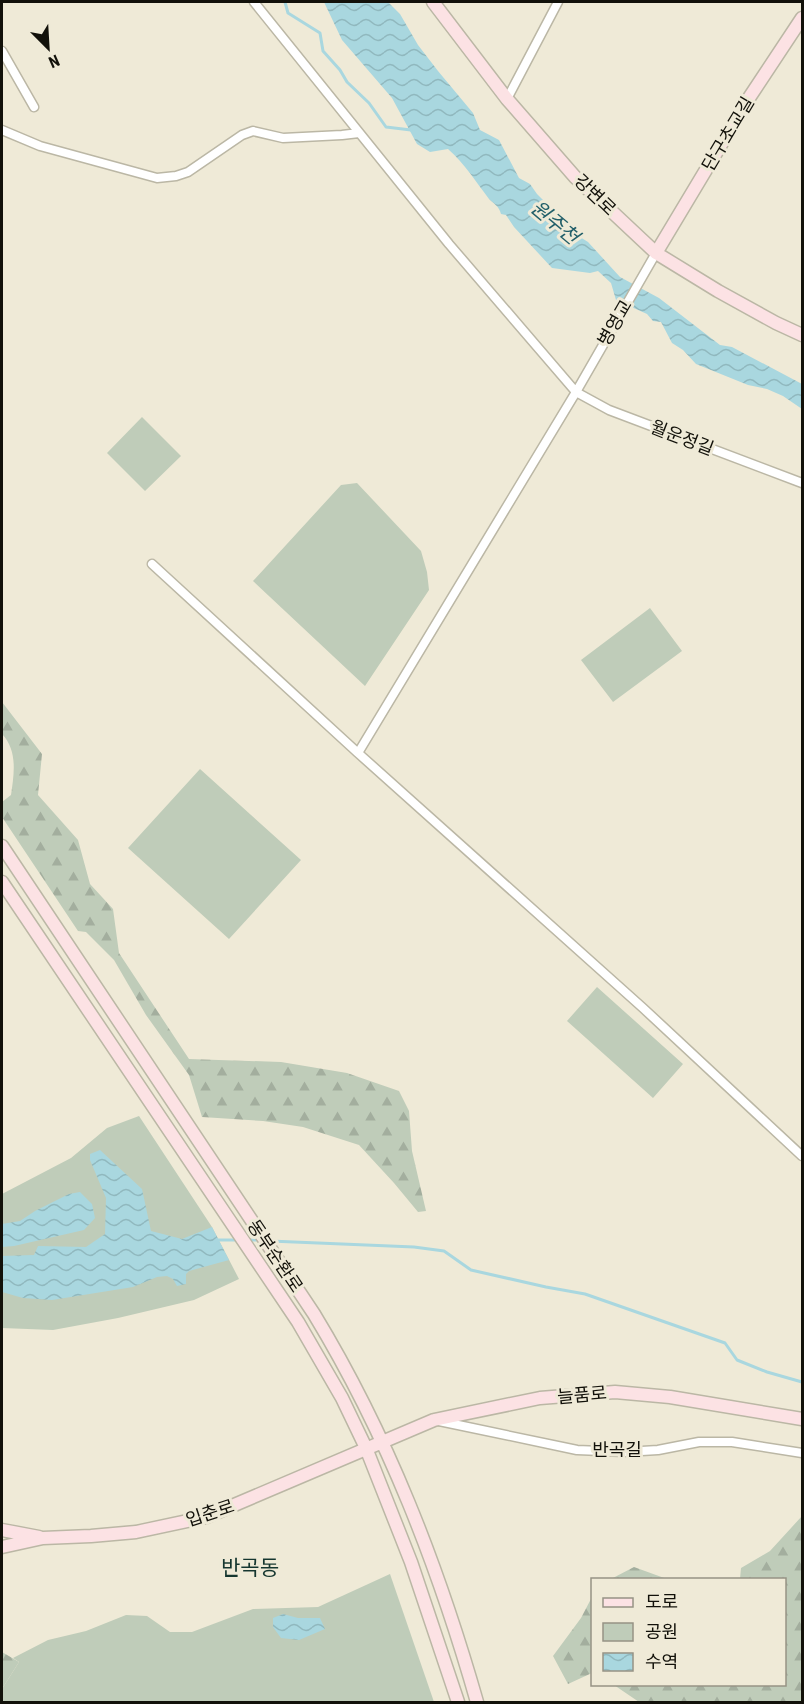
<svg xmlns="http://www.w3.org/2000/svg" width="804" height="1704" viewBox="0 0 804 1704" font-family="'Roboto Condensed','Noto Sans KR',sans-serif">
<defs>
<pattern id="forest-firs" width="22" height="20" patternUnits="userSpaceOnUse" patternTransform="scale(1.5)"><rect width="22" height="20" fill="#bfccb9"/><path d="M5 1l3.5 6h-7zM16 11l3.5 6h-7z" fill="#a3ae9e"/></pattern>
<pattern id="water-waves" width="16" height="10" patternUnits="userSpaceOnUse" patternTransform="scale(1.5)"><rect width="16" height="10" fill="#a9d7df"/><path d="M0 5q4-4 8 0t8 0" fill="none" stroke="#90b8be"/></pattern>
</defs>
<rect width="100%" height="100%" fill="#efead7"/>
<!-- green -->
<path fill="#bfccb9" d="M142 417 181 456 145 491 107 453Z
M357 483 421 551 427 572 429 590 365 686 253 581 341 485Z
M650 608 682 651 613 702 581 660Z
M200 769 301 860 229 939 128 848Z
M597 987 683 1064 653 1098 567 1021Z
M139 1116 212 1227 239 1279 194 1300 118 1318 53 1330 2 1328V1194L71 1158 107 1128Z
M390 1574 434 1702H2V1689L19 1662 13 1658 48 1640 86 1631 126 1615 147 1616 170 1632H192L253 1609 318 1607Z"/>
<!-- forest -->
<path fill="url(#forest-firs)" d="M2 702 42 754 38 795 78 840 90 884 113 909 119 953 189 1059 281 1062 347 1073 399 1091 409 1111 412 1151 426 1211 418 1212 394 1183 359 1145 303 1127 263 1121 202 1117 189 1075 146 1015 114 960 86 932 78 931 2 817V802L11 795C14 774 18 751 2 734Z
M802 1516V1702H639L614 1685 784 1684V1580L740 1579 741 1568 770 1551Z
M634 1567 667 1579H611Z
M592 1597V1673L568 1684 553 1656 581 1618Z
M2 1652 19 1662 2 1689Z"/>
<!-- water -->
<path fill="url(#water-waves)" d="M324 2H388L400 14 418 45 438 71 473 113 480 130 499 140 519 178 530 184 537 194 580 237 588 242 620 277 659 298 720 345 732 347 802 384V409L783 396 767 389 748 385 696 364 683 350 672 343 661 322 653 321 647 314 616 300 611 283 598 271 590 273 552 268 514 227 506 215 501 214C499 206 494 204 489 199 476 182 465 164 448 149L430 152 417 144 392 98 342 40Z
M100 1150 142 1189 151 1231 182 1239 212 1227 229 1260 189 1271 186 1274V1284L177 1286 173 1279 167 1276 157 1277 133 1287 52 1300 23 1298 2 1292V1256L34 1255 38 1246 86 1247 105 1234 106 1198 90 1160V1154Z
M80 1192 92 1204 95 1218 84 1230 14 1246 2 1247V1224L20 1221 35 1211 69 1194Z
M283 1614 298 1618H320L325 1629 299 1640 281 1638 273 1627V1618Z"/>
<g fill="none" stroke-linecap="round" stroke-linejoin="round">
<!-- stream -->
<path stroke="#a9d7df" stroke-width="3" d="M285 2 288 13 320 33 323 51 340 70 347 82 369 103 386 127 411 130
M216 1240H237
M246 1240H261
M270 1241 414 1247 444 1251 471 1270 546 1287 585 1294 725 1343 737 1360 767 1372 802 1382"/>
<!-- street casing -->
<g stroke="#bbb7a5" stroke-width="11">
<path id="street" d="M254 2 449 244 576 392 609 410 802 483
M2 51 34 107
M507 99 558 2
M2 130 40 146 157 178 176 176 188 172 242 135 253 131 283 138 342 135 359 133
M656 253 576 392 358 753 643 1008 802 1156
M152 564 358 753
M439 1421 577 1450 625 1452 658 1450 699 1442H732L802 1453"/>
</g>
<!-- secondary casing -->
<g stroke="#bbb7a5" stroke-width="15">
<path id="secondary" d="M433 2 507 99 575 177 656 253 718 291 776 323 802 335
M656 253 749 98 802 18
M2 846 314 1314C388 1436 438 1566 477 1702
M2 882 298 1322 342 1398 366 1448 411 1562 458 1702
M2 1530 39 1537
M2 1547 43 1538 91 1536 136 1532 206 1517 434 1420 540 1398 615 1392 670 1397 802 1419"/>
</g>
<!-- street -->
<use href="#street" stroke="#fff" stroke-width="8"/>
<!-- secondary -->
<use href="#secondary" stroke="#fce2e4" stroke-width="12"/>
</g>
<g text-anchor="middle" stroke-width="6" stroke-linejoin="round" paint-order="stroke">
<!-- street labels -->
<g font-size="18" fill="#12110a" stroke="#efead7">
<text transform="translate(728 134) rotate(-59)" y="6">단구초교길</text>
<text transform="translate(595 195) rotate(44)" y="6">강변로</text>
<text transform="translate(615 323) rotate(-60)" y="6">병영교</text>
<text transform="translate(682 438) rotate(21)" y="6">월운정길</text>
<text transform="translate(275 1256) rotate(56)" y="6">동부순환로</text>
<text transform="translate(582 1395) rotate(-5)" y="6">늘품로</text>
<text x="617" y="1456">반곡길</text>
<text transform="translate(210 1513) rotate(-18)" y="6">입춘로</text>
</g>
<!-- water labels -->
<g font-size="20" font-style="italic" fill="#225f69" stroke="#efead7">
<text transform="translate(555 222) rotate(40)" y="7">원주천</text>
</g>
<!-- quarter labels -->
<g font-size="21" fill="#15362f" stroke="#efead7">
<text x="250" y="1575">반곡동</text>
</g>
</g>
<!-- border -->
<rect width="804" height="1704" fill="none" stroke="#12110a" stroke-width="6"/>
<!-- legend -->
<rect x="591" y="1578" width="195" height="108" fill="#efead7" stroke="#979385" stroke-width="1.5"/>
<rect x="603" y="1598" width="30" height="9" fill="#fce2e4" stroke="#979385" stroke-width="1.5"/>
<text x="645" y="1608" font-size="18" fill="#12110a">도로</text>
<rect x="603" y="1623" width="30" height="18" fill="#bfccb9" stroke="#979385" stroke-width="1.5"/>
<text x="645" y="1638" font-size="18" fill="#12110a">공원</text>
<rect x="603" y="1653" width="30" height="18" fill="url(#water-waves)" stroke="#979385" stroke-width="1.5"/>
<text x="645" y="1668" font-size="18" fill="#12110a">수역</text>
<!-- north arrow -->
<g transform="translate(48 48) rotate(156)" stroke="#efead7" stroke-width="4.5" paint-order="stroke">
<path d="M0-4.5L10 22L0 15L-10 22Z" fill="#12110a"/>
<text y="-9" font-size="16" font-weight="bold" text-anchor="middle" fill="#12110a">N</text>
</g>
</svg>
